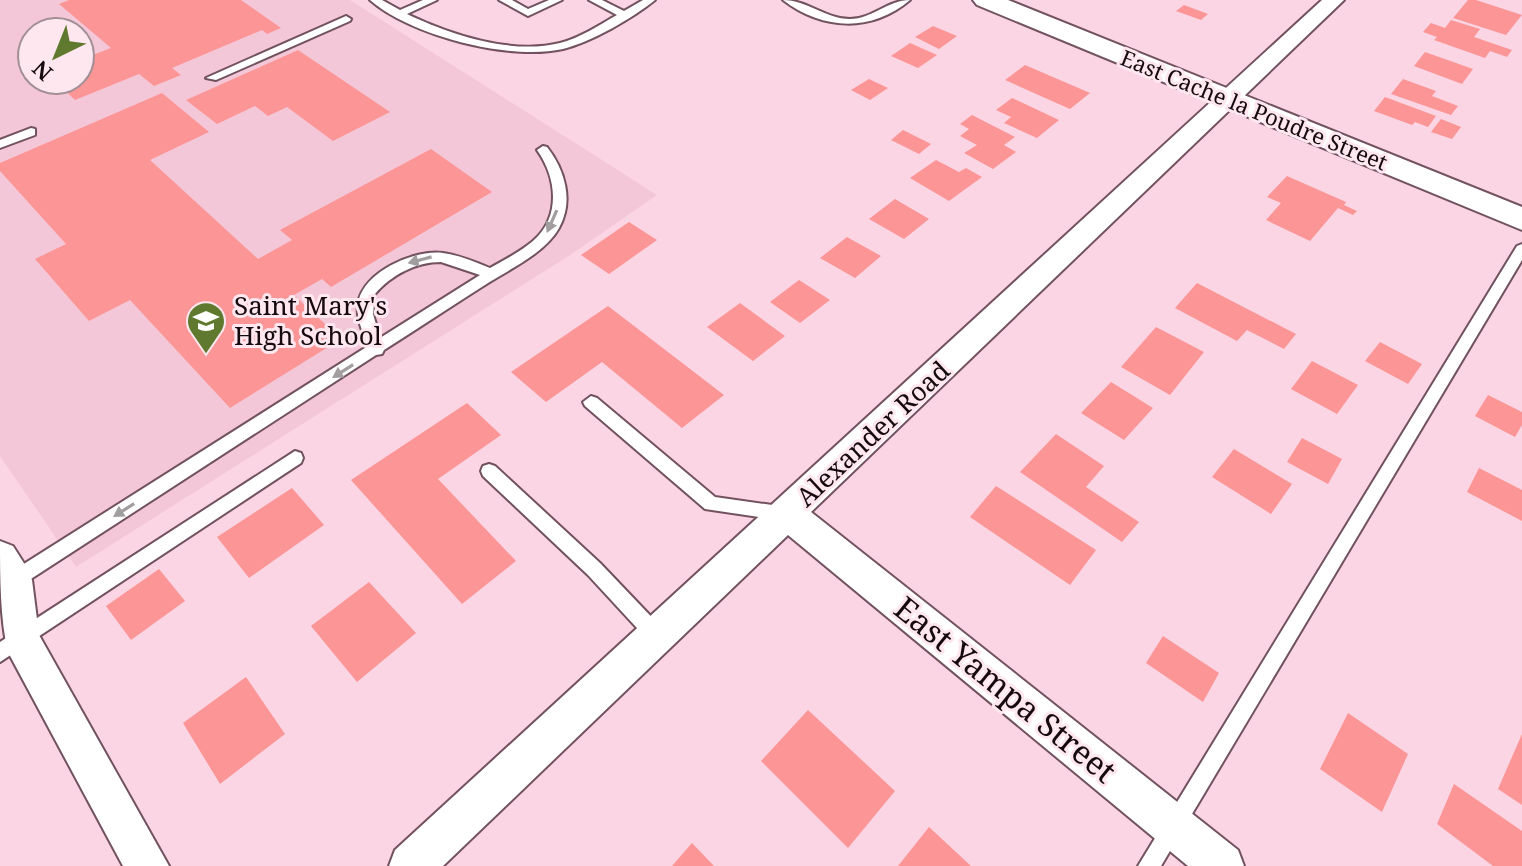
<svg xmlns="http://www.w3.org/2000/svg" width="1522" height="866" viewBox="0 0 1522 866" font-family="'Noto Serif',serif">
<rect width="100%" height="100%" fill="#fbd5e4"/>
<!-- built -->
<path fill="#f4c7d8" fill-rule="evenodd" d="M0 0H350L657 195 570 255 76 567 0 456ZM32 32H80V80H32Z"/>
<!-- building -->
<path fill="#fc9595" d="M69 0H241L281 28 267 34 262 30 172 68 181 75 154 86 139 74 75 100 54 80H80V60L111 48 59 4Z
M1468 0H1476L1522 15 1506 35 1453 18Z
M1184 5 1208 14 1201 20 1176 11Z
M1451 20 1480 29 1474 37 1512 50 1507 57 1490 51 1485 58 1434 40 1437 37 1423 32 1431 23 1445 28Z
M933 26 957 36 939 49 915 37Z
M910 43 937 55 918 68 891 56Z
M298 50 390 112 333 141 287 107 268 116 255 106 217 124 186 100Z
M1425 52 1473 69 1462 84 1414 66Z
M1025 65 1090 93 1070 109 1005 80Z
M869 79 888 88 870 100 851 90Z
M1403 79 1436 91 1432 96 1458 106 1451 115 1391 94Z
M162 93 209 132 150 160 258 259 292 240 280 230 431 149 492 192 331 287 322 279 294 295 341 339 230 408 130 300 89 321 35 259 66 244 0 171V163Z
M1385 97 1436 116 1428 127 1415 122 1412 125 1374 111Z
M1012 98 1059 120 1037 138 1004 123 1011 117 996 110Z
M972 115 1015 137 1004 145 1016 152 993 169 964 153 977 145 960 136 969 129 960 124Z
M1441 119 1461 127 1452 139 1431 132Z
M903 130 931 144 919 154 891 140Z
M936 160 959 172 966 168 982 177 949 201 910 178Z
M1287 176 1346 202 1344 205 1357 211 1353 215 1338 208 1310 241 1266 220 1281 203 1267 197Z
M895 199 929 219 904 239 869 219Z
M629 222 657 240 609 274 581 255Z
M847 237 881 256 855 278 820 258Z
M799 280 830 300 800 323 770 302Z
M1197 283 1296 334 1284 349 1247 330 1237 341 1175 308Z
M740 303 785 336 753 361 707 327Z
M608 306 724 395 682 428 602 362 546 402 511 372Z
M1156 327 1204 352 1170 395 1121 367Z
M1380 342 1422 364 1408 384 1365 361Z
M1312 361 1358 385 1337 414 1291 389Z
M1111 382 1153 408 1124 440 1081 413Z
M1488 395 1522 412V425L1515 437 1475 416Z
M467 403 501 435 438 479 516 561 462 604 351 480Z
M1056 434 1104 466 1086 487 1139 522 1122 542 1020 472Z
M1302 438 1342 459 1328 484 1287 462Z
M1234 449 1292 484 1271 514 1212 477Z
M1479 468 1522 490V521L1467 492Z
M996 486 1096 550 1070 585 970 517Z
M292 488 324 525 249 578 217 537Z
M159 569 185 601 131 640 106 606Z
M369 582 416 633 357 682 311 626Z
M1163 636 1219 673 1203 702 1146 663Z
M246 677 285 734 220 784 183 723Z
M808 710 895 791 848 848 761 761Z
M1348 713 1408 754 1382 812 1320 769Z
M1522 734V805L1498 789Z
M1454 784 1522 831V866H1493L1437 824Z
M929 827 971 866H898Z
M692 843 714 866H672Z"/>
<g fill="none" stroke-linecap="round" stroke-linejoin="round">
<!-- service casing -->
<g stroke="#71525e" stroke-width="4">
<path id="service" d="M370 0H382L400 10 423 0H437L407 14C451 35 512 55 560 43 580 38 599 25 617 15L589 0H602L624 11 643 0H655C633 18 591 42 563 49 510 61 411 36 370 0Z
M499 0H512L528 9 549 0H562L528 16Z
M783 0C807 0 826 19 850 19 872 19 888 0 910 0 871 33 822 30 783 0Z
M346 16 351 19 350 21 216 80 206 78Z
M31 128 35 129V135L0 148V140Z
M543 146 547 147C565 170 574 201 559 228 545 253 510 269 488 283 453 305 419 328 384 350L382 354 376 355 20 586 14 588 8 586 5 580 8 574 368 346C363 333 356 318 358 304 362 272 415 249 443 253 459 255 475 262 490 268 504 260 520 252 533 241 561 217 557 178 537 150ZM441 262 480 275 380 338 373 314 375 294C391 275 416 262 441 262Z
M1522 244V260L1161 866H1138L1517 246Z
M591 396 597 398 715 497 786 507 792 509 795 514 792 519 786 521 705 509 585 406 583 402Z
M295 451 301 453 303 458 301 463 0 662V642Z
M489 464 495 466 600 563 662 628 664 634 662 640 655 643 648 640 588 575 483 476 481 471 483 466Z"/>
</g>
<!-- minor casing -->
<g stroke="#71525e" stroke-width="4">
<path id="minor" d="M1322 0H1344L811 512 1238 850 1244 866H1188L788 535 443 866H389L395 850Z
M0 541 13 546 27 568 32 580 39 635 169 866H123L8 652C0 619 0 576 0 541Z"/>
</g>
<!-- tertiary casing -->
<g stroke="#71525e" stroke-width="4">
<path id="tertiary" d="M973 0H1008L1522 207V230L977 5Z"/>
</g>
<!-- service -->
<use href="#service" fill="#fff" fill-rule="evenodd"/>
<!-- minor -->
<use href="#minor" fill="#fff" fill-rule="evenodd"/>
<!-- tertiary -->
<use href="#tertiary" fill="#fff" fill-rule="evenodd"/>
</g>
<!-- one-way arrows -->
<defs><path id="oneway-solid" d="M-6-.8H1V-3.2L6.5 0L1 3.2V.8H-6Z" transform="scale(2)"/></defs>
<g fill="#a29d9f">
<use href="#oneway-solid" transform="translate(552 221) rotate(114)"/>
<use href="#oneway-solid" transform="translate(420 260) rotate(165)"/>
<use href="#oneway-solid" transform="translate(343 371) rotate(148)"/>
<use href="#oneway-solid" transform="translate(124 510) rotate(148)"/>
</g>
<!-- icons -->
<defs>
<g id="school-pin" transform="scale(2)"><path d="M0 17L-7.5 6A9.5 9.5 0 1 1 7.5 6Z" fill="#5f7a2e" stroke="#ffe7f0"/><path d="M0-5L7-2L0 1L-7-2ZM-4 1L0 2.5L4 1V4Q0 6-4 4Z" fill="#fff"/></g>
</defs>
<g fill-rule="evenodd">
<use href="#school-pin" x="206" y="321"/>
</g>
<g text-anchor="middle" stroke-width="6" stroke-linejoin="round" paint-order="stroke">
<!-- far-street labels -->
<g font-size="22" fill="#160a0f" stroke="#ffe7f0">
<text transform="translate(1254 110) rotate(22)" y="8">East Cache la Poudre Street</text>
</g>
<!-- poi labels -->
<g font-size="26" fill="#160a0f" stroke="#ffe7f0" text-anchor="start">
<text x="234" y="315">Saint Mary's<tspan x="234" dy="30">High School</tspan></text>
</g>
<!-- street labels -->
<g font-size="26" fill="#160a0f" stroke="#ffe7f0">
<text transform="translate(873 434) rotate(-43)" y="9">Alexander Road</text>
</g>
<!-- near-street labels -->
<g font-size="32" fill="#160a0f" stroke="#ffe7f0">
<text transform="translate(1005 690) rotate(39)" y="11">East Yampa Street</text>
</g>
</g>
<!-- north arrow -->
<g transform="translate(56 56) rotate(223)"><circle r="38" fill="#ffe7f0" stroke="#a28f96" stroke-width="2"/>
<path d="M0-6L14 30L0 20L-14 30Z" fill="#5f7a2e"/>
<text y="-12" font-size="22" font-weight="bold" text-anchor="middle" fill="#160a0f">N</text>
</g>
</svg>
